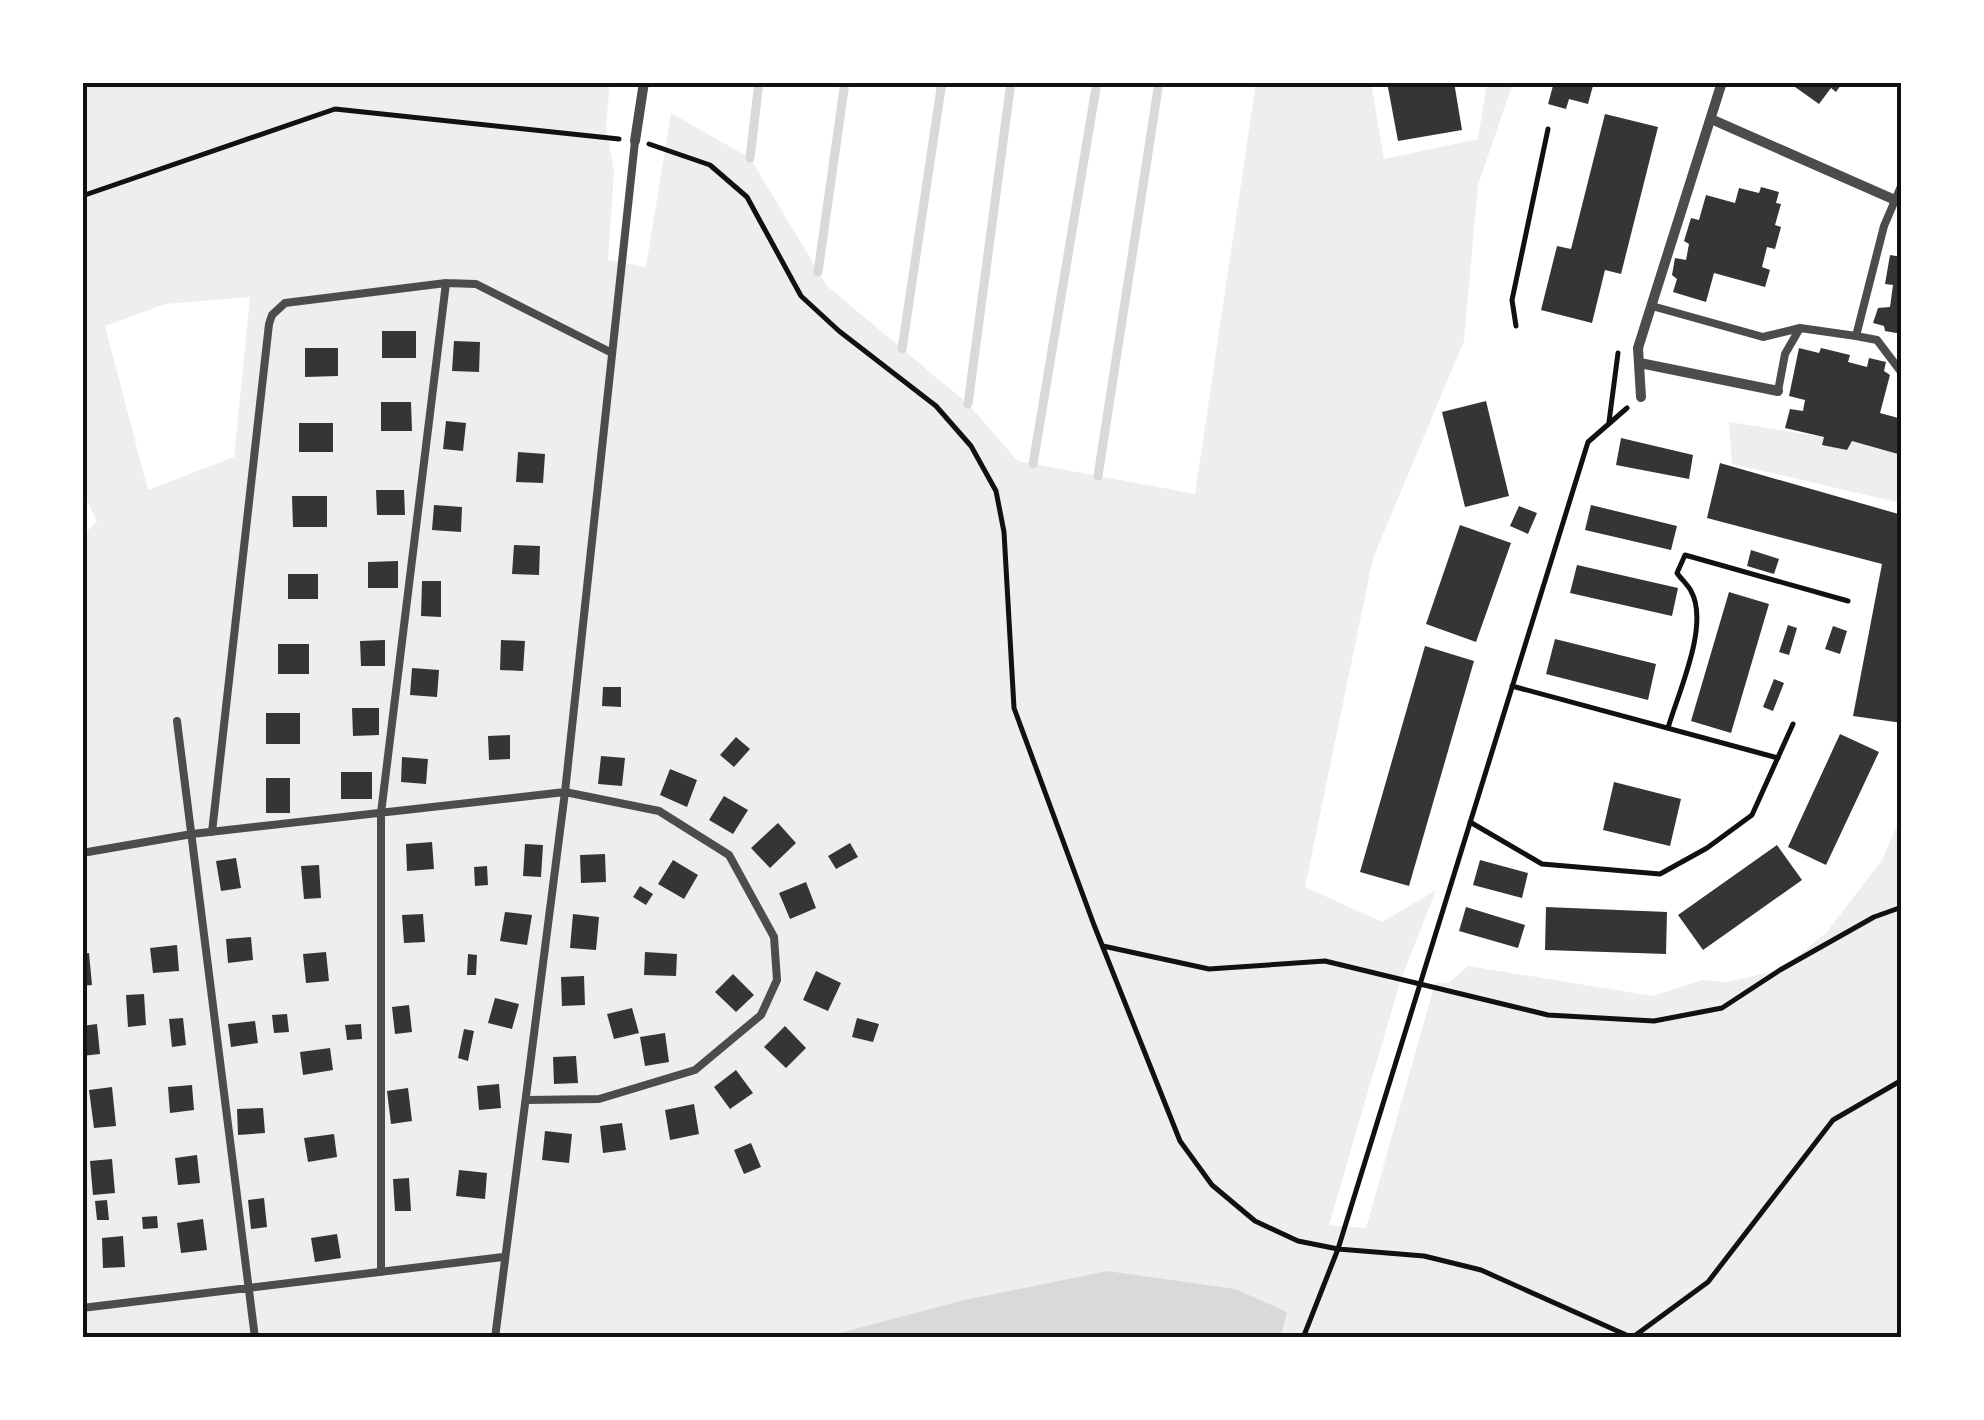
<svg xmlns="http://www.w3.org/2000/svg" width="1984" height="1420" viewBox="0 0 1984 1420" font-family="Commissioner,sans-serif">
<rect width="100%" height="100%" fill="#fff"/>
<!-- green -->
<path fill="#eee" fill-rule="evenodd" d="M83 83H610L606 126 614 171 608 260 646 267 671 113 750 158 827 286 968 404 1018 461 1195 494 1256 83H1371L1384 159 1478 139 1487 83H1513L1478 185 1464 341 1373 558 1305 887 1382 922 1436 890 1400 982 1329 1225 1366 1228 1435 983H1449L1468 966 1653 996 1702 980 1727 982 1780 970 1826 933 1882 860 1901 816V1337H1281L1287 1312 1107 1271 964 1300 824 1337H83L82 536 97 521 83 493ZM250 297 234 457 148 490 105 326 165 304Z
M1729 422 1901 449V503L1732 464Z"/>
<!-- water -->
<path fill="#d9d9d9" d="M1107 1271 1235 1289 1287 1312 1281 1337H824L964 1300Z"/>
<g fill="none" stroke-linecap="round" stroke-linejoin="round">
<!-- stream -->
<path stroke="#d9d9d9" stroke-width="9" d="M750 158 759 82
M818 272 845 82
M902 349 942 82
M968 404 1011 82
M1033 464 1097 82
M1098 476 1159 82"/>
</g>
<!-- building -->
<path fill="#353535" d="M1387 82H1454L1462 130 1398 141Z
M1554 82H1594L1588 104 1569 99 1566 109 1548 104Z
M1788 82H1843L1836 92 1831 88 1819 104Z
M1605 114 1658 127 1621 274 1605 270 1592 323 1541 310 1557 246 1571 249Z
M1761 187 1779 192 1776 203 1781 204 1775 225 1781 227 1775 249 1767 247 1762 267 1770 270 1765 287 1714 273 1706 302 1673 292 1677 279 1672 275 1675 258 1686 260 1689 244 1684 241 1691 218 1699 220 1706 195 1735 203 1739 188 1759 193Z
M1890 255 1902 257V334L1885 331 1884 326 1873 323 1878 308 1890 307 1893 285 1885 284Z
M382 331H416V358H382Z
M454 341 480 342 479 372 452 371Z
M305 348H338V376L305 377Z
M1799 348 1819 353 1821 348 1850 355 1848 362 1867 367 1869 358 1886 362 1884 371 1890 375 1880 413 1902 419 1898 454 1852 441 1847 450 1822 445 1824 437 1785 428 1790 409 1803 411 1805 400 1789 396Z
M1486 401 1509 496 1465 507 1442 412Z
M381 402H411L412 431H381Z
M446 421 466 423 463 451 443 449Z
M299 423H333V452H299Z
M1621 438 1693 455 1689 479 1616 465Z
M518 452 545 454 543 483 516 482Z
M1720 463 1902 515V723L1853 716 1882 564 1707 518Z
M376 490H404L405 515H377Z
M292 496H327V527H293Z
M434 505 462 507 461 532 432 530Z
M1591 505 1677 526 1671 550 1585 530Z
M1519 506 1537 513 1528 534 1510 526Z
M1460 525 1511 543 1476 642 1426 624Z
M514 545 540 546 539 575 512 574Z
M1751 550 1779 559 1774 574 1747 566Z
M398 561V588H368V562Z
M1577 565 1678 588 1672 616 1570 593Z
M288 574H318V599H288Z
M422 581H441V617L421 616Z
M1729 592 1769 604 1731 733 1691 721Z
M1788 625 1797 628 1789 655 1779 652Z
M1833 626 1847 631 1840 654 1825 649Z
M1555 639 1656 664 1648 700 1546 674Z
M385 640V666H361L360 641Z
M501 640 525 641 523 671 500 670Z
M278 644H309V674H278Z
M1425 646 1474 661 1409 886 1360 872Z
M412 668 439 670 437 697 410 695Z
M1774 679 1784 683 1773 711 1763 707Z
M603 687H621V707L602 706Z
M352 708H379V735L353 736Z
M266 713H300V744H266Z
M1840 734 1879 752 1826 865 1788 847Z
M510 735V759L489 760 488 736Z
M736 737 750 749 734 767 720 755Z
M601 756 625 758 622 786 598 784Z
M402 757 428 759 426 784 401 782Z
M670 769 697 780 687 807 660 795Z
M341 772H372V799H341Z
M266 778H290V813H266Z
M1614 782 1681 799 1670 846 1603 830Z
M724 796 748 810 733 834 709 820Z
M778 823 796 843 770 868 751 848Z
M432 842 434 869 407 871 406 844Z
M850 843 858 857 836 869 828 856Z
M525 844 543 845 541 877 523 876Z
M1777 845 1802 880 1703 950 1678 915Z
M605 854 606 882 581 883 580 855Z
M236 858 241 888 221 891 216 861Z
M673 860 698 875 684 899 658 884Z
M1480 860 1528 873 1522 898 1473 885Z
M319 865 321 898 304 899 301 866Z
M487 866 488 885 475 886 474 867Z
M806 882 816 908 790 919 779 893Z
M640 886 653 894 646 905 633 897Z
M1466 907 1525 925 1518 948 1459 931Z
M1546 907 1667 912 1666 954 1545 950Z
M505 912 532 915 527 945 500 941Z
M423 914 425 942 404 943 402 915Z
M573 914 599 917 596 950 570 948Z
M251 937 253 960 228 963 226 939Z
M177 945 179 971 153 973 150 948Z
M326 952 329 981 306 983 303 954Z
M645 952 677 954 676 976 644 975Z
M89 953 92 985 82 986V954Z
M468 954 477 955 476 975H467Z
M816 971 841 983 828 1011 803 1000Z
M733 974 754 995 736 1012 715 992Z
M584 976 585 1005 562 1006 561 977Z
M144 994 146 1025 128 1027 126 995Z
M495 998 519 1004 512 1029 488 1023Z
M409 1005 412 1032 395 1034 392 1007Z
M632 1008 639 1033 614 1039 607 1014Z
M287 1014 289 1032 274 1033 272 1015Z
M183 1018 186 1045 172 1047 169 1019Z
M857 1018 879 1024 873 1042 852 1037Z
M255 1021 258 1043 231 1047 228 1024Z
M97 1024 100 1054 82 1056V1026Z
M361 1024 362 1039 347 1040 345 1025Z
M785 1026 806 1048 786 1068 764 1047Z
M464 1029 474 1031 468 1061 458 1058Z
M665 1033 669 1062 645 1066 640 1037Z
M330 1048 333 1070 303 1075 300 1052Z
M576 1056 578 1083 554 1084 553 1057Z
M736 1070 753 1093 730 1109 714 1087Z
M499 1084 501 1108 479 1110 477 1086Z
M192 1085 194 1110 170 1113 168 1087Z
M112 1087 116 1126 94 1128 89 1090Z
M408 1088 412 1121 391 1124 387 1091Z
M694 1104 699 1134 670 1140 665 1110Z
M263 1108 265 1133 238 1135 237 1109Z
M622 1123 626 1150 603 1153 600 1126Z
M545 1131 572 1134 569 1163 542 1160Z
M334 1134 337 1157 308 1162 304 1138Z
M751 1143 761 1167 744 1174 734 1150Z
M197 1155 200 1183 178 1185 175 1158Z
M112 1159 115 1193 93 1195 90 1161Z
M459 1170 487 1173 485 1199 456 1196Z
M409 1178 411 1211H395L393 1179Z
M264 1198 267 1227 251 1229 248 1200Z
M107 1200 109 1220H97L95 1201Z
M157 1216 158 1228 143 1229 142 1217Z
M203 1219 207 1250 181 1253 177 1223Z
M337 1234 341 1258 315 1262 311 1238Z
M123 1236 125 1267 103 1268 102 1238Z"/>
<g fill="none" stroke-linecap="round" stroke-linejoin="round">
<!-- path -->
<path stroke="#111" stroke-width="5" d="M649 144 710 165 747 197 801 296 839 331 936 406 971 446 996 491 1004 532 1014 708 1094 925 1180 1141 1212 1185 1255 1221 1298 1241 1338 1249 1424 1256 1481 1270 1633 1338
M82 196 335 109 619 139
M1516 326 1512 300 1548 129
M1609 422 1618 353
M1512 686 1778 758
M1668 728C1678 693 1710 625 1691 591 1688 585 1681 579 1677 573L1685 555 1848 601
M1470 822 1542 864 1660 874 1707 848 1752 815 1793 724
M1103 946 1209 969 1325 961 1548 1015 1654 1021 1722 1008 1780 970 1874 917 1902 907
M1633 1337 1708 1282 1833 1120 1902 1080
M1303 1338 1338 1249 1588 442 1627 408"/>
<!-- service -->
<path stroke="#4c4c4c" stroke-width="8" d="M1902 184 1884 226 1856 336 1877 340 1902 373
M1652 306 1763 337 1800 328 1856 336
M1778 391 1785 354 1800 328
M177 721 255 1338
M212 832 269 324 272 315 285 303 446 283 476 284 612 353
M82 853 192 834 565 792 659 811 729 855 774 937 777 980 761 1015 695 1070 599 1099 527 1100
M381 1272V813L446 283
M82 1308 503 1257
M495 1338 565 792 635 141"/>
<!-- minor -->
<path stroke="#4c4c4c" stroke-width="10" d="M1711 119 1895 200
M635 141 644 82
M1640 363 1778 391
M1641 397 1638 348 1722 82"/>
</g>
<!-- border -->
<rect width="1984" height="1420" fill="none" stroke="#ffffff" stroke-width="170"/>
<rect x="85" y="85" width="1814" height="1250" fill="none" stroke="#111" stroke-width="4"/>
</svg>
